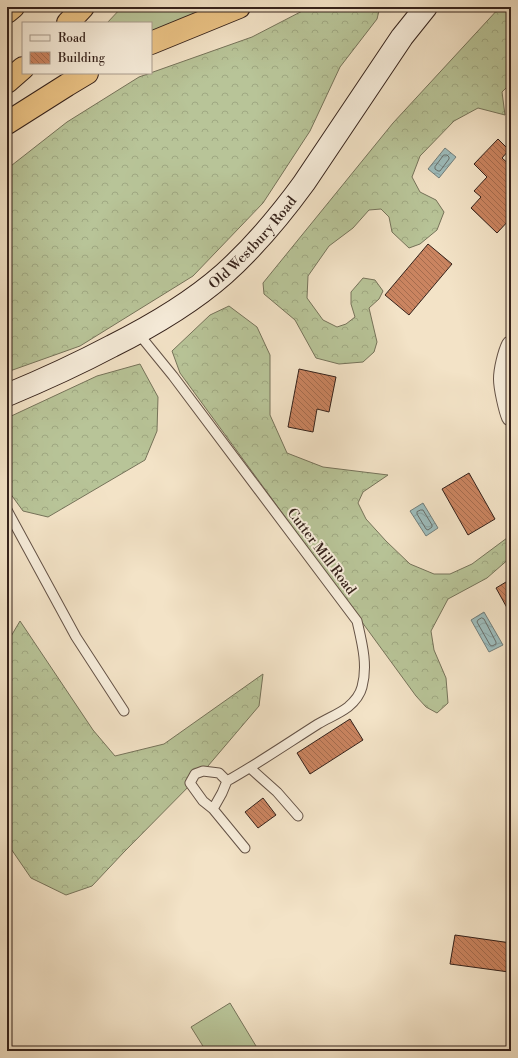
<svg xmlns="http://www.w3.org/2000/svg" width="518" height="1058" viewBox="0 0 518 1058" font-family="'Libre Bodoni',serif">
<defs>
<pattern id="forest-crowns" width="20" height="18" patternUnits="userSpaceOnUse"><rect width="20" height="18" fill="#b8c498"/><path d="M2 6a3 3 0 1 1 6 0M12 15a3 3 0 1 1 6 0" fill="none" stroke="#9fa882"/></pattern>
<pattern id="water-waves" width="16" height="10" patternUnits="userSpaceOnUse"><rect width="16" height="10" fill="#9dbdbd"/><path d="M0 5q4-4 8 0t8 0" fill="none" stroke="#88a2a2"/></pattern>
<pattern id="building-back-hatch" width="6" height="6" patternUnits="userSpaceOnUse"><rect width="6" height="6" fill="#ca8460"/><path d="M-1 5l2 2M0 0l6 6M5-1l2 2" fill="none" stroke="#a56c4e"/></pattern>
</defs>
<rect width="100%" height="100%" fill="#f3e3c7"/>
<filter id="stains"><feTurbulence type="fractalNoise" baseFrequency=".005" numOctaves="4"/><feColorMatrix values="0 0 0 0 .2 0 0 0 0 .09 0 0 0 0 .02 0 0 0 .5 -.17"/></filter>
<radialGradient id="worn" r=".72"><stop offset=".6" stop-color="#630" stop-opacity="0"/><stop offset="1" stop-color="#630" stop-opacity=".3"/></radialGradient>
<!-- grass -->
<path fill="#b8c498" stroke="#76735a" d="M122 7H223L151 37V23H107Z
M230 1003 259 1051H206L191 1027Z"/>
<!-- forest -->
<path fill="url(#forest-crowns)" stroke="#76735a" d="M310 7H380L377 19 340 67 310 131 263 203 193 276 80 346 7 372V169L67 122 139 77 252 37Z
M500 7H511V83L502 92 505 115 478 108 454 121 420 156 412 177 420 192 436 200 444 212 437 230 420 244 409 248 392 232 389 217 381 209 369 210 353 228 329 246 308 276 307 298 323 320 337 327 346 324 355 317 351 304V292L363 278 375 280 383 291 379 299 369 308 377 342 374 352 363 362 339 364 316 358 295 320 264 294 263 283 393 123Z
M229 306 257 327 270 355V415L287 453 323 467 388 475 363 492 358 503 366 519 386 541 410 564 434 574H450L472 564 511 535V557L487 578 448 599 431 631 434 650 446 678 448 703 437 713 426 707 416 696 180 373 172 351 210 315Z
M140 364 158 397 157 431 145 460 48 517 23 511 7 489V418L97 376Z
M20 621 93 730 115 756 164 744 263 674 259 706 202 773 124 852 92 886 66 895 31 878 7 843V643Z"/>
<!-- water -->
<path fill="url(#water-waves)" stroke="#737f7c" d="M445 148 456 157 439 178 428 169Z
M423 503 438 528 426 536 410 511Z
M484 612 503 645 489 652 471 620Z"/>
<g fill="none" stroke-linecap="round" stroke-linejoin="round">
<!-- shore -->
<path stroke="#69706c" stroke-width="1" d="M444 155H447L449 157V159L440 171H438L435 169V167Z
M421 510H423L432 525V527L428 530 426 529 417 514V512Z
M482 618 484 619 496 642V644L492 646 490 645 477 622 478 620Z"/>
</g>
<!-- building -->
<path fill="url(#building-back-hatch)" stroke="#35221b" d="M498 139 509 150 502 158 511 166V218L497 233 471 208 481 197 474 191 487 177 474 164Z
M428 244 452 264 409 315 385 295Z
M299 369 336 377 329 412 317 409 313 432 288 427Z
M469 473 495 519 468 535 442 489Z
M511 579V615L496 588Z
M350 719 363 740 310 774 297 753Z
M263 798 276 815 258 828 245 812Z
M455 935 511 943V958L509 972 450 964Z"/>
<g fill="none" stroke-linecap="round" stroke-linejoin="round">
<!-- service casing -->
<g stroke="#645246" stroke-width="11">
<path id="service" d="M138 333 173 376 357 621C362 643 368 665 362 687 360 695 354 702 348 707 339 714 328 718 318 724 288 743 259 763 227 781
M7 510 76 637 124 711
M250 768 277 792 298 816
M213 809 203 801 190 783 195 774 203 771 219 773 227 781 222 793 213 809 245 848"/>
</g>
<!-- minor casing -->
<g stroke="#645246" stroke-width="20">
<path id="minor" d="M511 345C507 353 503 370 503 379 503 388 508 410 511 417"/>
</g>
<!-- secondary casing -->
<g stroke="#35221b" stroke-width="24">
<g id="secondary">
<path id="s1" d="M7 395C43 380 78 364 112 346 152 326 190 304 224 274 255 246 280 216 304 183L402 37 426 7"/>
</g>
</g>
<!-- motorway casing -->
<g stroke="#35221b" stroke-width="24">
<path id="motorway" d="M7 12 13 7
M68 23 83 7
M151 43 239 7
M7 82 23 68
M7 123 67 85 87 73"/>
</g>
<!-- service -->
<use href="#service" stroke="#f7eddb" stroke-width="9"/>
<!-- minor -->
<use href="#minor" stroke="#f7eddb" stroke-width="18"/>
<!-- secondary -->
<use href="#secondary" stroke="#f7eddb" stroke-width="22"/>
<!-- motorway -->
<use href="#motorway" stroke="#eac284" stroke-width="22"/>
</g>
<g text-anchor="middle" stroke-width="4" stroke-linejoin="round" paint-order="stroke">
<!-- street labels -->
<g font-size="14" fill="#35221b" stroke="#f7eddb">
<text dy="5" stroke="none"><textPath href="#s1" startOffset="292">Old Westbury Road</textPath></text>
<text transform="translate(322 551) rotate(53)" y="5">Cutter Mill Road</text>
</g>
</g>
<!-- margin -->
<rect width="518" height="1058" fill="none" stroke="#f3e3c7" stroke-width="24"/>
<rect x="8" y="8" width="502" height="1042" fill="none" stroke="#35221b" stroke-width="2"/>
<rect x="12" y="12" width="494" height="1034" fill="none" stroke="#35221b"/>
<!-- legend -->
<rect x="22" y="22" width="130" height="52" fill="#f7eddb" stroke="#a99c8e"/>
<rect x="30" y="35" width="20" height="6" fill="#f7eddb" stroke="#a99c8e"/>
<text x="58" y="42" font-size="12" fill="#35221b">Road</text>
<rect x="30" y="52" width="20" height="12" fill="url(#building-back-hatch)" stroke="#a99c8e"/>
<text x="58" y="62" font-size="12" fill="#35221b">Building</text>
<rect width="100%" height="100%" filter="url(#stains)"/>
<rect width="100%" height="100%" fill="url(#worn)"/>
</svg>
